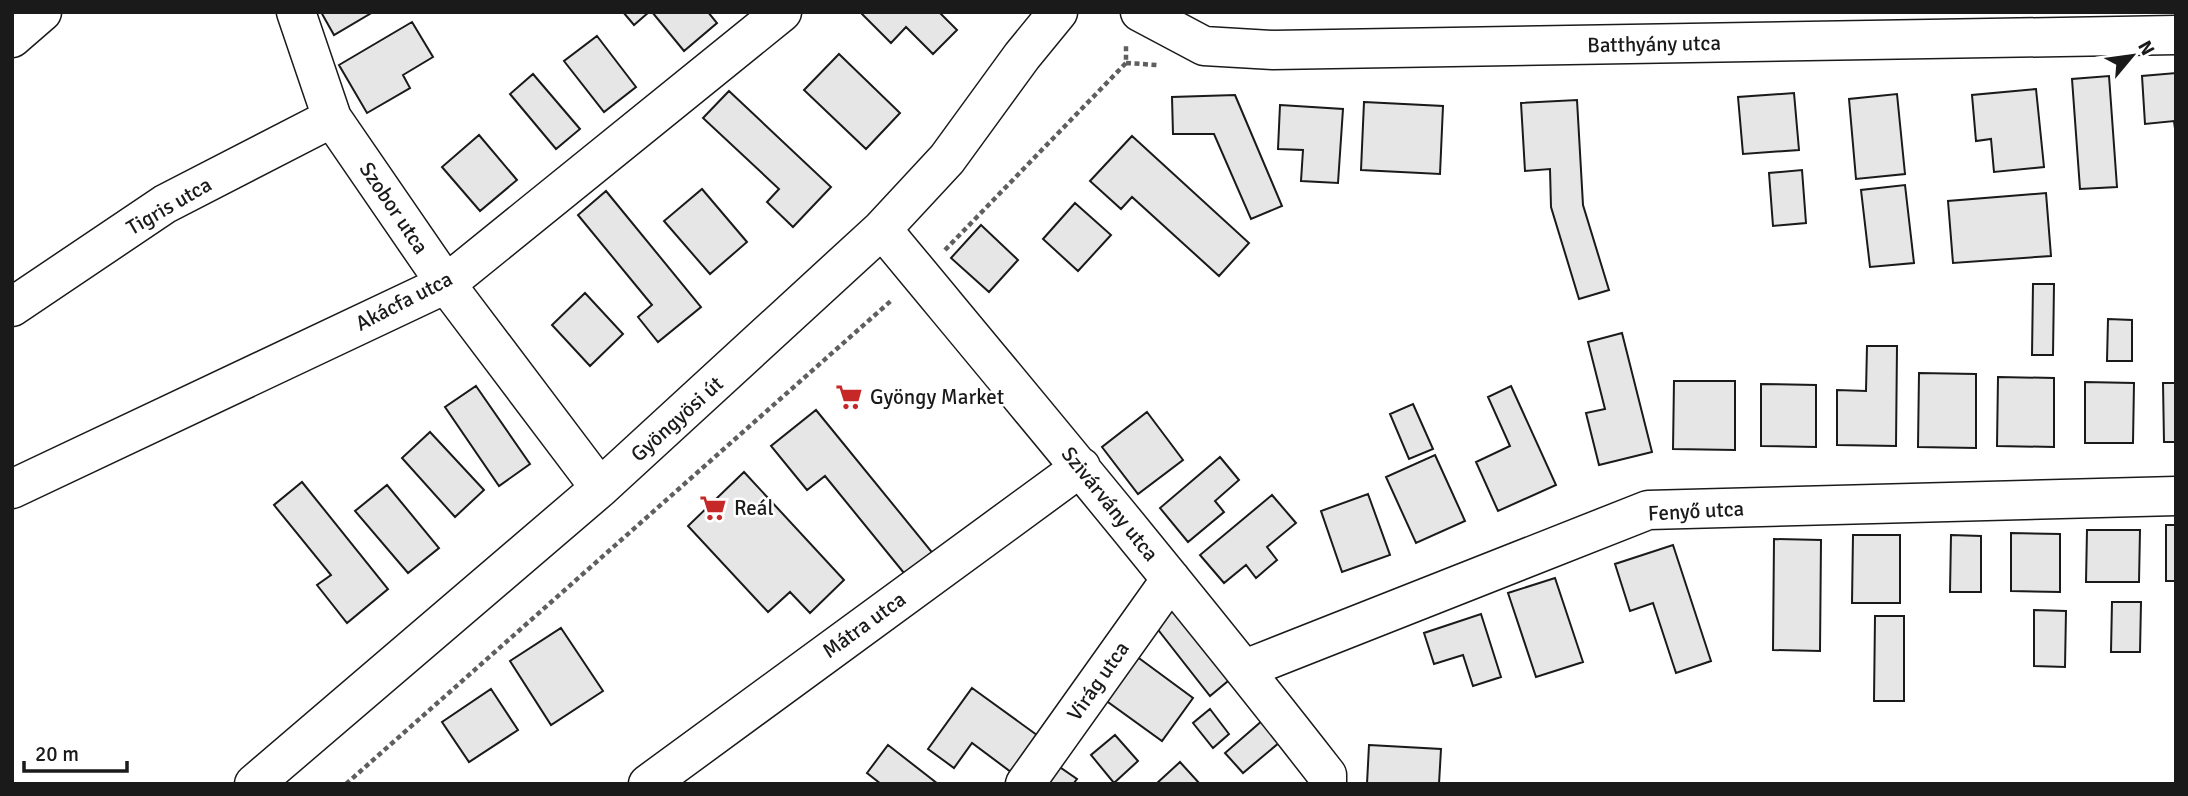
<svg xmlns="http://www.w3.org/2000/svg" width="2188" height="796" viewBox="0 0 2188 796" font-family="Signika,sans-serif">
<rect width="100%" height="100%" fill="#fff"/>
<!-- building -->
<path fill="#e6e6e6" stroke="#1a1a1a" stroke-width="2" d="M321 12H373L334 35Z
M623 12H649L634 25Z
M652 12H708L717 23 684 51Z
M860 12H939L957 30 933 54 906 27 891 43Z
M412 22 433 57 403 75 410 88 367 113 339 65Z
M597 36 636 87 604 112 564 61Z
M839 54 900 113 866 149 804 90Z
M2176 73V136L2174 121 2145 124 2142 76Z
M533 74 580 129 556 149 510 94Z
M2109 76 2117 187 2080 189 2072 79Z
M2036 89 2044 167 1994 172 1991 139 1976 141 1972 95Z
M729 91 831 187 793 227 767 202 779 189 703 118Z
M1794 93 1799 150 1743 154 1738 97Z
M1897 94 1905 174 1856 179 1849 99Z
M1235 95 1282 206 1251 219 1214 134H1173L1172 97Z
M1577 100 1583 205 1609 290 1579 299 1551 207 1550 169 1525 171 1521 103Z
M1364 102 1443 106 1440 174 1361 170Z
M1280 105 1343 109 1338 183 1301 181 1303 150 1278 149Z
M479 135 517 180 480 211 442 167Z
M1132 136 1249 243 1219 276 1132 197 1121 209 1090 181Z
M1802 170 1806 223 1773 226 1769 173Z
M1905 185 1914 263 1870 267 1861 190Z
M702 189 747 242 710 274 664 221Z
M606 191 701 307 658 342 638 317 652 305 578 215Z
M2046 193 2051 256 1953 263 1948 201Z
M1075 203 1111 235 1078 271 1043 239Z
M981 225 1018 260 989 292 951 258Z
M2033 284H2054L2053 355H2032Z
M585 293 623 334 590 366 552 325Z
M2108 319 2132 320V361H2107Z
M1622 333 1652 452 1599 465 1586 413 1605 409 1588 342Z
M1867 346H1897L1896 446 1837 445V390L1866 391Z
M1919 373 1976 374V448L1918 447Z
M1998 377 2054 378V447L1997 446Z
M1674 381H1735V450L1673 449Z
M2085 382 2134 383 2133 443H2085Z
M2163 383H2176V442H2164Z
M1761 384 1816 385V447L1761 446Z
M476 386 530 464 499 486 445 407Z
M1511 386 1556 485 1498 511 1476 462 1510 446 1488 397Z
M1413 404 1433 449 1409 459 1390 414Z
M816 410 944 567 917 589 825 476 807 490 771 446Z
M1147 412 1183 460 1138 494 1102 447Z
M430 432 484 490 455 517 402 458Z
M1435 455 1465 521 1416 543 1386 477Z
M1220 457 1239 480 1215 501 1224 512 1188 542 1160 508Z
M744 472 844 580 810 613 790 592 768 612 688 526Z
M302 482 388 589 347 623 317 585 331 575 274 505Z
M387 485 439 548 408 573 355 511Z
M1368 494 1390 555 1342 572 1321 511Z
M1272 495 1296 523 1267 547 1277 560 1256 578 1246 565 1224 583 1200 555Z
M2166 525H2176V581H2166Z
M2087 530H2140L2139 582H2086Z
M2011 533 2060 534V592L2011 591Z
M1853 535H1900V603H1852Z
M1951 535 1981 536V592H1950Z
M1774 539 1821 540 1820 651 1773 650Z
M1673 545 1711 661 1676 673 1653 603 1630 611 1615 564Z
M1555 578 1583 662 1536 677 1508 593Z
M2112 602H2141L2140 652H2111Z
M1176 603 1234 676 1210 696 1152 622Z
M2034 610 2066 611 2065 667 2034 666Z
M1481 614 1501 677 1473 686 1463 655 1434 664 1424 633Z
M1875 616H1904V701H1874Z
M561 628 603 691 551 725 510 661Z
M1132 653 1193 698 1162 741 1101 697Z
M972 688 1041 738 1015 775 972 743 954 768 928 749Z
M491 689 518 730 469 762 442 722Z
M1210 709 1229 734 1213 748 1193 723Z
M1263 720 1280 742 1243 773 1225 753Z
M1115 735 1138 761 1114 783 1091 755Z
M888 745 938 784H881L867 773Z
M1369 745 1441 749 1439 784H1367Z
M1048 759 1077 779 1073 784H1030Z
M1180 762 1200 784H1156Z"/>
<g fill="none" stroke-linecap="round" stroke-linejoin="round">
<!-- minor casing -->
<g stroke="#1a1a1a" stroke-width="41">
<path id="minor" d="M296 12 332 118 446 284 600 488
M1140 12 1204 46 1273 50 2176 35
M12 38 42 12
M882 229C1032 410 1183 590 1327 775V784
M12 307 165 204 332 118
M12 489 446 284 782 12
M1245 669 1648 510 2176 496
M254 784 600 488 882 229 947 159 1022 56 1058 12
M648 784 1081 467
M1025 784 1171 579"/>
</g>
<!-- path -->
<path stroke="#5f5f5f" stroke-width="4.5" stroke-dasharray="5 3.5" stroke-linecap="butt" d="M1126 63 1157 65
M945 250 1126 63V45
M346 784 893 299"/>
<!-- minor -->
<use href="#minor" stroke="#fff" stroke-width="38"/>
</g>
<!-- icons -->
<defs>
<g id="supermarket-bare" transform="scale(2.1)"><path d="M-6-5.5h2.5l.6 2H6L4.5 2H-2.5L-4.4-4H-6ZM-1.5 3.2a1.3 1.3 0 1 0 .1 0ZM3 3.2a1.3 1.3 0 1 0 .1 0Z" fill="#c62828" stroke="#fff" stroke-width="2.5" paint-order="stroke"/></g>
</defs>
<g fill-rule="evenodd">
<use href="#supermarket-bare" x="849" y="397"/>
<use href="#supermarket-bare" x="713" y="508"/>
</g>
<g text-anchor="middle" stroke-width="5" stroke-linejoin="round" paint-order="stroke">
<!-- street labels -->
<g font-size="21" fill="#1a1a1a" stroke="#fff">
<text transform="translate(1654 44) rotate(-1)" y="7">Batthyány utca</text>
<text transform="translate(169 206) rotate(-30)" y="7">Tigris utca</text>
<text transform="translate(394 208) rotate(56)" y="7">Szobor utca</text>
<text transform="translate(404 301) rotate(-27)" y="7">Akácfa utca</text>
<text transform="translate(677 419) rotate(-42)" y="7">Gyöngyösi út</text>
<text transform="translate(1110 504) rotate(51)" y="7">Szivárvány utca</text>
<text transform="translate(1696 511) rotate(-3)" y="7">Fenyő utca</text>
<text transform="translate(864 625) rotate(-36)" y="7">Mátra utca</text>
<text transform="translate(1098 681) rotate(-55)" y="7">Virág utca</text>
</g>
<!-- poi labels -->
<g font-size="21" fill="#1a1a1a" stroke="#fff" text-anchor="start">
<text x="870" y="404">Gyöngy Market</text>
<text x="734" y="515">Reál</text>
</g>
</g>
<!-- border -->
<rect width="2188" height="796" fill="none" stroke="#1a1a1a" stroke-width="28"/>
<!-- north arrow -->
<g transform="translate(2132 56) rotate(61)" stroke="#ffffff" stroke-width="5" paint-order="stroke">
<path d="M0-5L12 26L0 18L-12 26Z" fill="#1a1a1a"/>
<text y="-10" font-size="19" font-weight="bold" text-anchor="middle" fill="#1a1a1a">N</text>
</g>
<!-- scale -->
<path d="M24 761v10h103v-10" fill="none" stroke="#1a1a1a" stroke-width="3.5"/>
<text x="35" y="761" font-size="21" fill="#1a1a1a" stroke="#ffffff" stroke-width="5" paint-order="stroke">20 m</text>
</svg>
